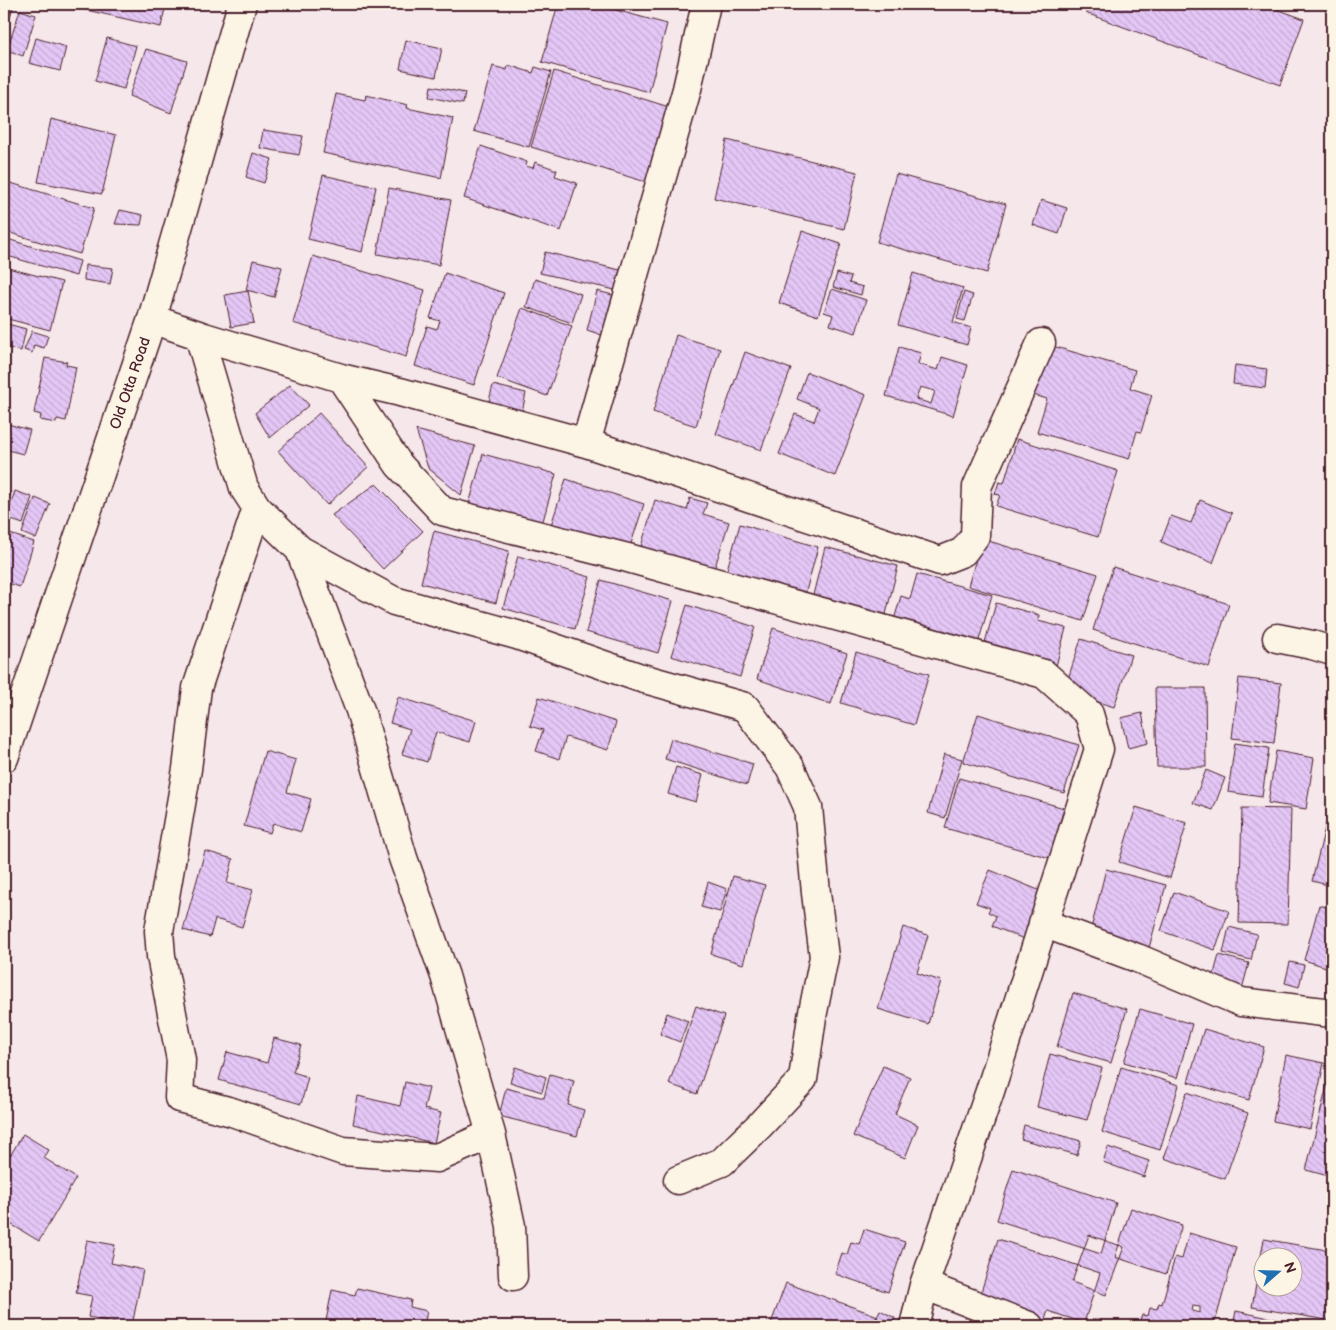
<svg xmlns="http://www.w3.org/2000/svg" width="1336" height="1330" viewBox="0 0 1336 1330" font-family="'Balsamiq Sans',sans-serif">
<defs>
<pattern id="building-back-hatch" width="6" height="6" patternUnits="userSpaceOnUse" patternTransform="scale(1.25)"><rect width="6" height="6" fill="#e4c7f6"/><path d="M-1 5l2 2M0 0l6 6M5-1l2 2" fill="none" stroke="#c5aad3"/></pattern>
</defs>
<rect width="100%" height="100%" fill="#f5e7ea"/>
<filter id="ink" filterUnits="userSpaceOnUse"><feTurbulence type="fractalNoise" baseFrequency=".02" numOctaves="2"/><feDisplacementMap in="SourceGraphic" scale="10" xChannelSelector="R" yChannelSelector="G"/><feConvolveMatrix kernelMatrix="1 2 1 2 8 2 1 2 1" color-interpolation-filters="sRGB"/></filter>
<g filter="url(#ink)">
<!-- building -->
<path fill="url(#building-back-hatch)" stroke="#4a1f2b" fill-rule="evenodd" d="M4 4H14L6 29 4 28Z
M60 4H166L161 27Z
M558 4H594L667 24 649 92 542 62Z
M627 4H642L640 9Z
M1089 4H1263L1304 19 1280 85 1086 13Z
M20 10 36 15 23 56 7 50Z
M36 38 66 47 60 71 29 63Z
M107 38 136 46 124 89 95 81Z
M406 40 442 48 436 77 400 69Z
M146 49 187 61 171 113 129 96Z
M508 65 533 73 535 67 551 72 529 147 474 131 493 66 507 70Z
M554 71 669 107 646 182 531 147Z
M431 86 465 93 463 104 429 97Z
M336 94 365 100 366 95 408 105 407 108 453 118 441 178 323 153Z
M51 119 116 135 102 194 38 182Z
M263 130 303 136 299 155 260 148Z
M727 140 857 172 844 229 714 198Z
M481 146 527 162 526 166 533 168 535 162 557 170 555 176 577 183 561 231 464 198Z
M253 153 272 159 264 183 246 177Z
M896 174 1006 204 987 273 877 242Z
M323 175 376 187 362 252 308 239Z
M4 181 94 208 80 254 4 231Z
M389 188 451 200 439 265 377 254Z
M1041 200 1067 208 1059 234 1033 225Z
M120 210 143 215 141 225 115 224Z
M802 231 841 244 818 316 779 303Z
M4 238 80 261 76 276 4 255Z
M545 252 620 270 615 290 540 273Z
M313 256 425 290 406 357 293 323Z
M253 260 282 267 274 297 246 290Z
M85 265 113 268 110 284 84 280Z
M4 267 62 282 50 330 4 318Z
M445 273 504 293 474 385 415 366 427 326 437 329 440 321 430 318Z
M837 273 851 277 849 283 863 287 861 295 833 287Z
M913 273 963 288 953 322 971 328 967 345 898 325Z
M535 279 581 294 572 323 526 307Z
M832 289 866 300 856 333 830 325 833 315 824 312Z
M248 291 254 323 231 327 225 295Z
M597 291 613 295 602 335 587 330Z
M964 292 973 295 965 321 957 319Z
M522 308 572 326 547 396 497 378Z
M4 323 26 329 21 351 4 347Z
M32 331 48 336 44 348 34 345 32 353 24 350Z
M676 335 720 349 696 426 653 412Z
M1049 345 1135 370 1130 388 1152 395 1141 432 1137 431 1129 459 1037 432 1047 399 1034 395Z
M899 347 921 353 918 364 938 370 942 357 968 365 953 416 886 396ZM920 387 935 391 931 404 916 399Z
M745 352 791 369 761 450 716 434Z
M45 358 67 362 66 365 76 367 66 421 57 419 56 423 40 420 41 415 34 413Z
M1235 365 1267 369 1265 388 1233 384Z
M807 372 866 395 835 476 779 454 795 414 814 421 819 408 797 399Z
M290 385 309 405 270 438 255 413Z
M493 385 526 393 521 417 487 409Z
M319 413 368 467 327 505 278 451Z
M4 423 30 430 23 454 4 449Z
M416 430 475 446 461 495 428 468Z
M1017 439 1118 471 1098 537 996 506 1000 495 995 494 999 482 1004 483Z
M483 454 556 474 541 528 468 508Z
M566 479 644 504 628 553 550 528Z
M376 484 423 531 383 569 332 515Z
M4 491 11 493 4 512Z
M15 491 32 497 23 524 6 518Z
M35 498 50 504 36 539 22 533Z
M690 498 707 503 703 514 729 522 713 573 640 550 655 500 687 510Z
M1200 500 1232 513 1213 563 1161 542 1171 516 1191 523Z
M740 524 818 547 802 606 723 583Z
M434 531 509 551 496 603 421 583Z
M4 532 34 542 20 587 4 582Z
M982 539 1098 574 1083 621 968 586Z
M825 547 898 566 885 618 812 599Z
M518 556 590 577 575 629 503 608Z
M1113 567 1229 604 1209 667 1093 630Z
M917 574 992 595 975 654 891 630 901 596 910 599Z
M601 580 673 601 658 653 586 632Z
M996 603 1039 615 1038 621 1066 628 1056 666 984 646Z
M687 605 755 627 740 677 671 656Z
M773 628 847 653 831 704 757 679Z
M1081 639 1131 655 1114 707 1064 691Z
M856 652 929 674 914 725 841 703Z
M1239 678 1281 683 1274 743 1232 738Z
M1155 688H1205L1206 767H1157Z
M398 697 476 721 470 742 436 732 427 762 402 754 410 729 390 723Z
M539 697 616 722 608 750 566 737 559 759 536 751 543 730 530 726Z
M1142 713 1148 743 1128 748 1121 718Z
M978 714 1079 745 1064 793 963 762Z
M671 739 753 764 747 785 665 759Z
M1235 743 1269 748 1262 797 1228 792Z
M265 751 296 760 287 792 311 799 301 832 273 823 270 833 244 826Z
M1276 751 1314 758 1306 809 1268 803Z
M944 754 962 759 945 818 928 813Z
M676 767 703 775 696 802 668 794Z
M1206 770 1225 778 1213 810 1193 803Z
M959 778 1064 808 1050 858 945 828Z
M1332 799V886L1312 881Z
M1136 807 1187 823 1170 878 1119 862Z
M1242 808 1291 809 1288 924 1239 923Z
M205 851 233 859 227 883 253 890 242 927 215 919 210 937 183 930Z
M1106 869 1166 885 1149 948 1090 933Z
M990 870 1043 892 1024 939 992 926 996 916 988 912 990 908 976 903Z
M733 876 765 885 743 964 711 954Z
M708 882 727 889 720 912 701 907Z
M1174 892 1229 911 1215 950 1161 931Z
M1319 905 1332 909V954L1329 968 1304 960Z
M903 927 928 935 917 973 941 981 928 1024 878 1009Z
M1229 927 1257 934 1251 960 1223 953Z
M1219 955 1249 963 1242 989 1212 981Z
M1290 962 1304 965 1299 987 1285 983Z
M1073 993 1127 1009 1111 1063 1057 1047Z
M696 1006 724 1016 697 1094 669 1084Z
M1140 1009 1192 1024 1177 1078 1124 1062Z
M667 1013 688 1021 680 1042 660 1034Z
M1204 1029 1264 1047 1249 1100 1188 1082Z
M274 1038 301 1045 293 1072 308 1077 301 1104 219 1080 227 1052 267 1063Z
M1050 1054 1102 1068 1087 1120 1037 1107Z
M1286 1055 1324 1063 1310 1129 1273 1121Z
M883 1066 910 1077 895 1114 918 1125 905 1158 853 1136Z
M1332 1066V1177L1306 1170Z
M515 1067 546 1077 542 1092 510 1082Z
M1121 1067 1179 1085 1160 1150 1102 1132Z
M550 1074 574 1081 568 1105 584 1110 577 1136 499 1116 506 1088 544 1098Z
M405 1082 429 1088 424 1109 441 1113 434 1143 353 1124 358 1096 400 1106Z
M1187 1092 1248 1113 1225 1179 1164 1158Z
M1024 1125 1081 1141 1077 1155 1021 1139Z
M23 1134 49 1150 44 1158 76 1178 39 1241 4 1220V1166Z
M1108 1147 1149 1161 1144 1177 1103 1162Z
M1013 1169 1116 1203 1101 1254 997 1220Z
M1131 1208 1182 1225 1166 1274 1115 1257Z
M864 1229 905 1242 888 1292 835 1274 842 1253 847 1255 851 1242 859 1244Z
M1189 1233 1236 1247 1214 1326H1138L1142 1315 1148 1316 1150 1308 1157 1309 1159 1303 1162 1304 1175 1257 1182 1259ZM1193 1306 1200 1307V1313L1192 1311Z
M1089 1235 1124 1247 1106 1295 1072 1282Z
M998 1239 1100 1273 1084 1323 1048 1311 1043 1325 1030 1321 978 1301Z
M1264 1239 1332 1251V1321L1252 1307ZM1264 1258H1294V1288H1264Z
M87 1240 115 1245 111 1263 143 1270 132 1326 88 1317 92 1296 76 1293Z
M786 1283 878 1316 874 1326H770Z
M357 1288 411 1300 410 1307 427 1311 424 1326H325L332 1290 355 1295Z
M880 1310 895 1318 891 1326H876L873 1324Z
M1236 1311 1298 1324V1326H1233Z
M938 1320 958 1326H936Z"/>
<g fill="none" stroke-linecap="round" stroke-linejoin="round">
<!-- minor casing -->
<g stroke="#4a1f2b" stroke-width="31">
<path id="minor" d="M152 319 204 337 341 378 400 392 586 443 940 561 963 552 975 536 977 487 1041 343
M199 335 244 488 257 508 300 550 394 601 517 635 638 677 745 707 790 767 808 807 816 893 824 957 812 1017 803 1079 760 1125 722 1162 678 1180
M341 378 399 465 442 511 628 558 1044 674 1089 714 1099 749 990 1091 924 1285 914 1326
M586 443 687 89 706 4
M257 508 197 688 187 769 159 931 161 956 181 1060 179 1098 232 1112 343 1151 437 1158 491 1134
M300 550 360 710 403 858 445 976 491 1134 511 1226 513 1276
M1277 638 1312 645 1332 651
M4 758 152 319 242 4
M1043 923 1137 958 1241 1002 1332 1013
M924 1285 1029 1326"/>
</g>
<!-- minor -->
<use href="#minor" stroke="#fcf5e5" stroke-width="28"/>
</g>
</g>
<g text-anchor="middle" stroke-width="5" stroke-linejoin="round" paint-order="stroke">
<!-- street labels -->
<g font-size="15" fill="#4a1f2b" stroke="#fcf5e5">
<text transform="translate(130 383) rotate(-71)" y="5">Old Otta Road</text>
</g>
</g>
<!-- margin -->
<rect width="1336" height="1330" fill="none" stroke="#fcf5e5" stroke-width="20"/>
<rect x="10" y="10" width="1316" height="1310" fill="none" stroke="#4a1f2b" stroke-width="2" filter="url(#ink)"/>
<!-- north arrow -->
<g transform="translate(1278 1272) rotate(70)"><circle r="24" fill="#fcf5e5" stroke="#b59f9b"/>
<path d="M0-4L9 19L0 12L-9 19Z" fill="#1f6fb2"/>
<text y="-8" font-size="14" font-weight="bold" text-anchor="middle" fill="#4a1f2b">N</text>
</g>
</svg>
